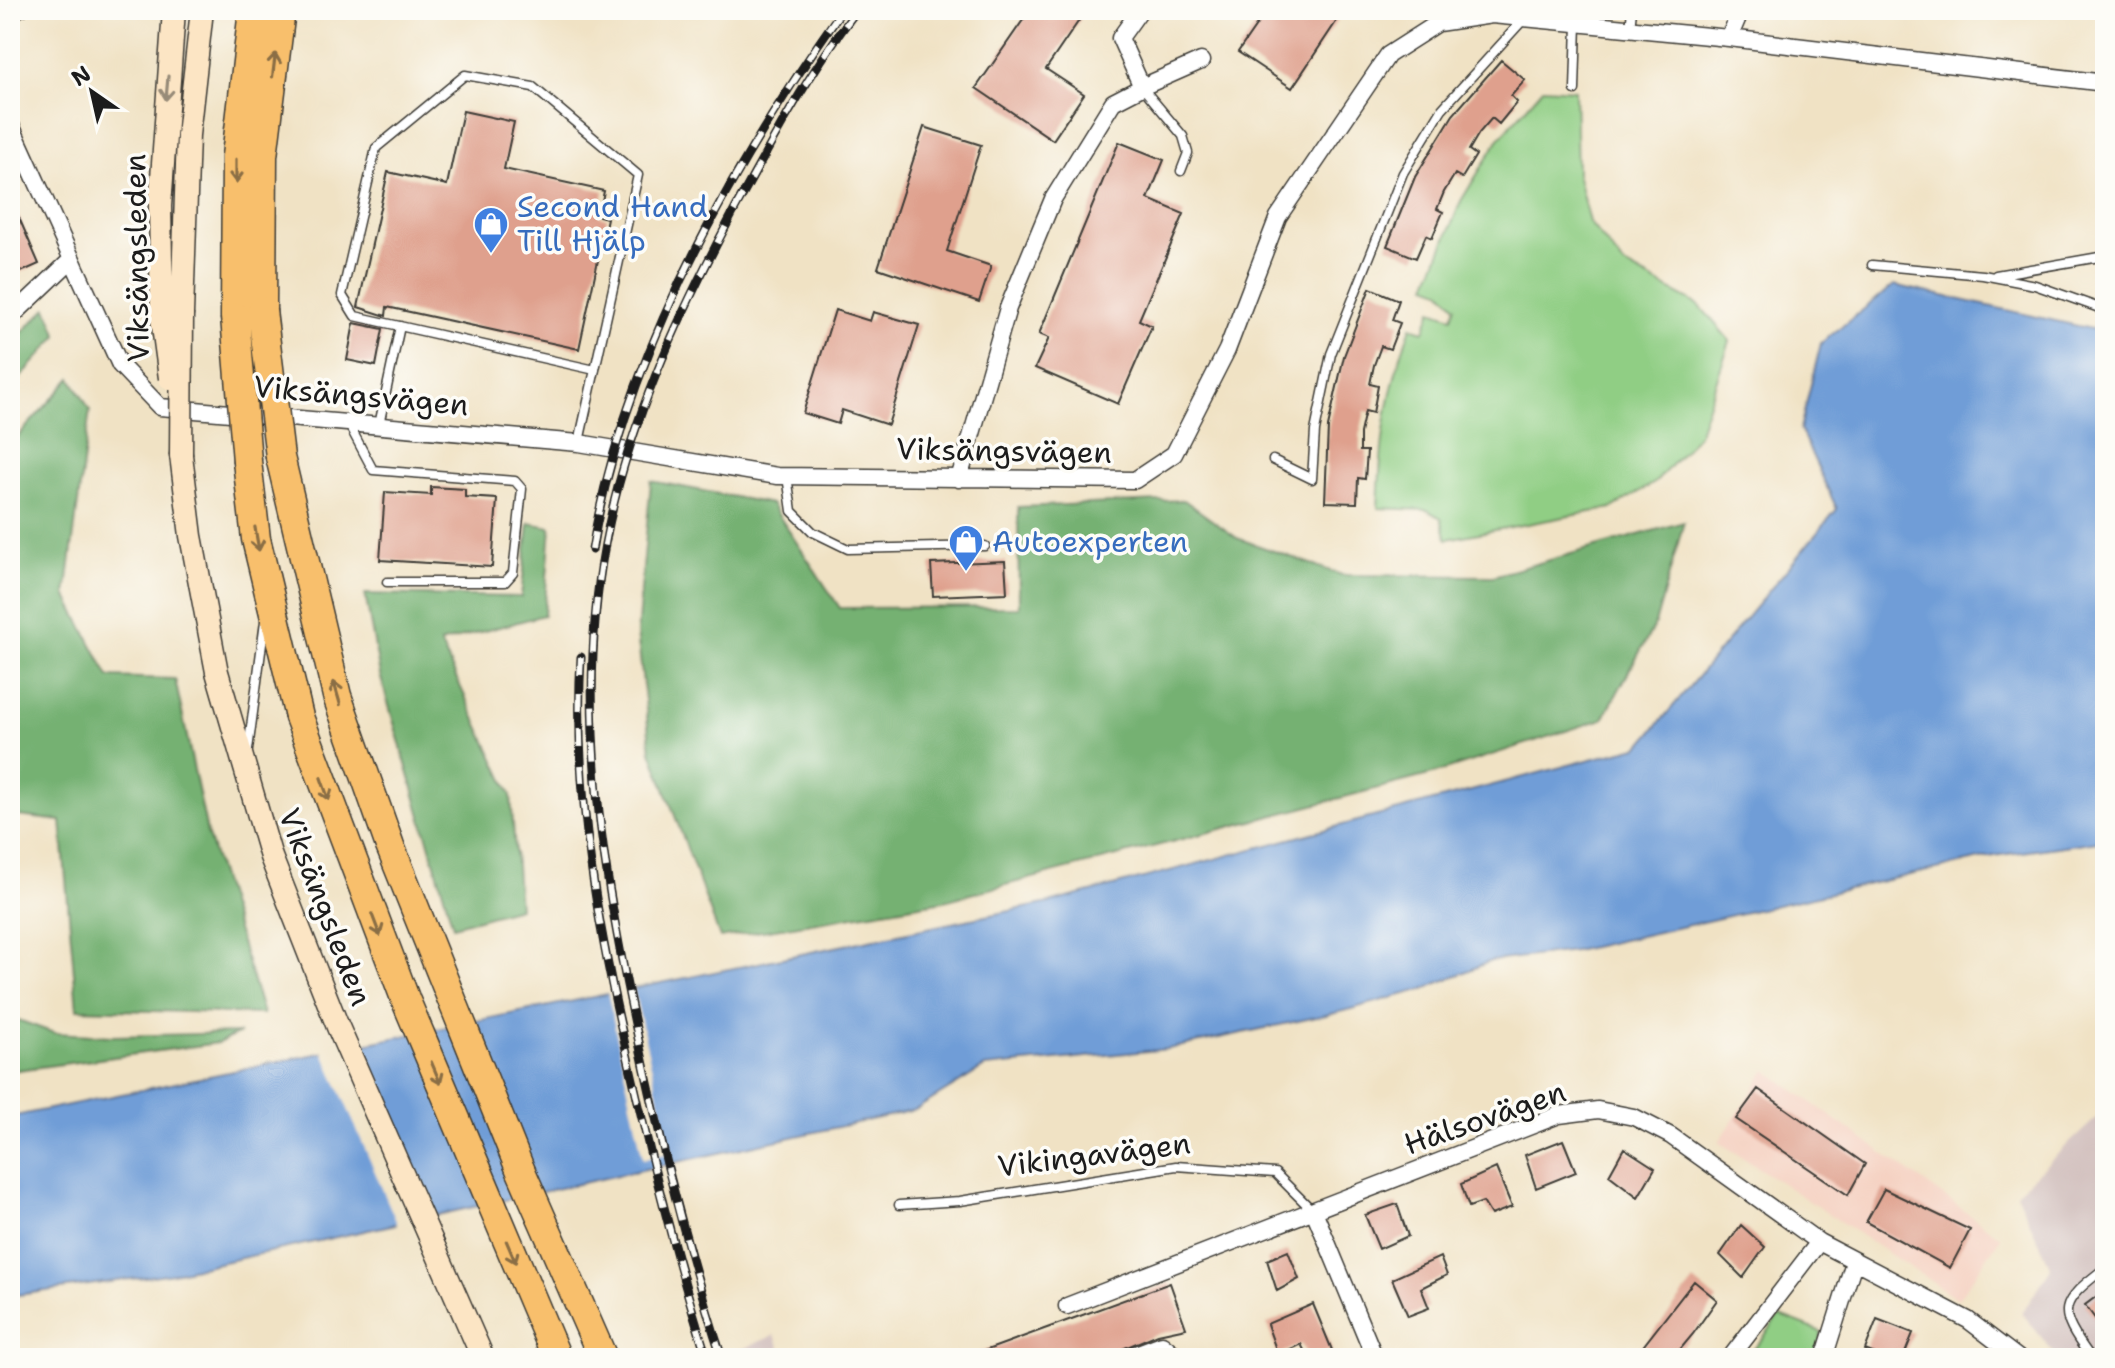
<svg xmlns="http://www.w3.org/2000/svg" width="2115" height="1368" font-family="'Shantell Sans',sans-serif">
  <rect width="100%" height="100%" fill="#fdfcf7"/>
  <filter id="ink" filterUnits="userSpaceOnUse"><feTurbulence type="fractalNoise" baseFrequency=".0125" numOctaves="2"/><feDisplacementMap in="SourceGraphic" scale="16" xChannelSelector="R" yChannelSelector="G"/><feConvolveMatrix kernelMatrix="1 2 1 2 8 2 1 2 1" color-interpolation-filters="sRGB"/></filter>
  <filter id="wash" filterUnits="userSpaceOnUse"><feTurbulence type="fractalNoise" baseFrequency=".006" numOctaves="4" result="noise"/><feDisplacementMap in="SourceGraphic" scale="32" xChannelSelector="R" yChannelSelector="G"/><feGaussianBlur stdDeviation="1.8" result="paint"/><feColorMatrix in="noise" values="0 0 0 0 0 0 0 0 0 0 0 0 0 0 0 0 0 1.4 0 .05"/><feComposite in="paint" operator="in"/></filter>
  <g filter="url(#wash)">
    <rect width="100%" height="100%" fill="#f0e2c4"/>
    <path fill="#f5d2c2" d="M1766 1070 2001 1237 1958 1299 1719 1142Z"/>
    <path fill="#d1bfbd" d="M2105 1110V1358H2058L2022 1313 2051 1268 2016 1193Z
      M775 1335 784 1358H721Z"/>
    <path fill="#90ce84" stroke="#567550" stroke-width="2" d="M1543 88 1575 90 1577 173 1589 222 1624 265 1700 306 1730 341 1698 435 1656 482 1612 508 1447 539 1441 518 1427 510 1378 508C1381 439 1386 392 1411 327L1424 331 1432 310 1452 317 1456 306 1441 290 1427 285 1461 201 1498 140Z
      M1780 1316 1822 1332 1815 1358H1747Z"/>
    <path fill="#74b172" stroke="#486647" stroke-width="2" d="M47 308 58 336 10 389V344Z
      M71 378 90 410 66 595 109 677 175 679 207 832 263 1014 77 1009 61 821 10 815V445Z
      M651 481 771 504 840 608 1019 607 1018 507 1184 500 1237 538 1342 575 1493 576 1684 522 1655 624 1603 719 1433 774 944 901 720 938 651 751 637 633Z
      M529 523 551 527 544 615 440 643 511 795 519 908 453 926 380 675 365 594 521 597Z
      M10 1017 54 1033 113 1036 240 1033 218 1043 10 1071Z"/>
    <path fill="#6f9dd7" stroke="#465c7a" stroke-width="2" d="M1894 285 2105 332V840L1994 856 1574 951 1491 961 1424 989 1340 1012 1168 1049 985 1067 915 1110 173 1273 10 1296V1117L1049 903 1640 746 1837 509 1800 429 1821 343Z"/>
    <path fill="#f0e2c4" d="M633 986 671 1153 643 1159 607 991Z
      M359 1043 437 1219 399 1228 323 1051Z"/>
    <g id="blocks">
      <path fill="#dfa08d" d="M1030 10H1073L1082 16 1046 69 1084 94 1053 140 976 88Z
        M1267 10H1344L1292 88 1238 52Z
        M1501 60 1525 80 1511 96 1517 102 1499 124 1492 118 1479 133 1469 150 1476 155 1462 178 1455 174 1444 192 1437 209 1443 212 1432 238 1426 235 1416 258 1387 246 1415 177 1453 115Z
        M463 111 514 122 504 169 604 191 599 216 607 218 579 349 387 307 386 316 358 307 388 172 447 185Z
        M924 127 981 145 947 251 991 266 979 302 878 268Z
        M1119 142 1164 160 1148 199 1184 214 1139 320 1152 326 1118 404 1035 368 1049 338 1039 334Z
        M10 197 39 264 10 277Z
        M1370 288 1399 300 1392 320 1400 323 1390 349 1381 346 1374 365 1370 384 1378 386 1373 413 1365 411 1360 433V451H1367L1365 479 1358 478 1357 503 1325 502 1328 427 1344 356Z
        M835 310 870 321 873 312 919 325 888 425 842 410 838 424 803 413Z
        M354 323 383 329 376 366 347 360Z
        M431 487 465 489V497L497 499 492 567 380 560 385 492 431 495Z
        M1005 561 1007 593 933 596 931 564Z
        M1758 1089 1865 1164 1848 1195 1736 1119Z
        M1563 1140 1576 1172 1536 1188 1525 1155Z
        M1624 1148 1655 1168 1638 1197 1609 1175Z
        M1496 1168 1512 1207 1491 1215 1483 1202 1469 1207 1461 1184Z
        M1884 1189 1970 1230 1950 1268 1866 1222Z
        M1397 1204 1408 1236 1379 1249 1365 1215Z
        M1741 1225 1765 1247 1743 1278 1720 1255Z
        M1288 1251 1299 1279 1277 1291 1267 1260Z
        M1440 1257 1447 1275 1421 1288 1429 1308 1408 1316 1392 1279Z
        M1694 1281 1717 1300 1693 1334 1673 1358H1634Z
        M1170 1283 1186 1328 1158 1334 1101 1358H965Z
        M2105 1290V1332L2085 1305Z
        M1313 1304 1332 1350 1308 1358 1301 1344 1278 1355 1267 1324Z
        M1877 1319 1913 1333 1903 1358H1885L1865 1350Z"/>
    </g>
  </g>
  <g filter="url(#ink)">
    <use href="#blocks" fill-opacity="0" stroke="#3c3a35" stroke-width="2"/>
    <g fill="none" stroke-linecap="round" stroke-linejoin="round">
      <defs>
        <path id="service" d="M10 17 25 10
          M1630 28 1632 10
          M1142 87 1183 136 1188 153 1181 171
          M1575 90 1577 23
          M1872 265 1983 275 2035 285 2105 310
          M1996 275 2105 256
          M2099 309 2105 289
          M348 423 373 470 515 481 522 489 513 573 505 582H387
          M379 425 400 326
          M579 442 638 175 533 87 465 75 376 148 342 295 355 316 595 370
          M1273 460 1312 479 1315 431 1331 354 1403 173 1442 109 1524 19
          M787 476 792 511 813 532 848 549 985 546
          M248 750 265 621
          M899 1205 960 1201 1176 1166 1275 1173 1313 1211
          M2091 1358C2056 1310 2058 1304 2105 1268"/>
        <path id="minor" d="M1729 38 1741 10
          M1142 87 1201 61
          M10 123 120 365 160 407 579 443 777 476 1135 480 1174 454 1227 350 1278 217 1388 55 1438 23 1492 15 1729 38 2105 83
          M10 318 71 260
          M959 479 1008 308 1053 199 1113 102 1142 87 1120 38 1140 10
          M1314 1211 1375 1358
          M1067 1306 1559 1115 1598 1110 1634 1117 1671 1136 1819 1242 1968 1320 2018 1358
          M1125 1358 1162 1344 1179 1358
          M1730 1358 1819 1242
          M1824 1358 1854 1262"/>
        <path id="secondary" d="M182 314 188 135 202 10
          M162 319 160 206 174 10
          M181 455 191 536 217 672 271 857 338 1027 483 1358"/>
        <path id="motorway" d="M262 311 263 156 281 10
          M235 317 236 156 253 10
          M280 457 337 696 390 846 520 1169 603 1358
          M247 461 256 539 299 717 406 1001 557 1358"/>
      </defs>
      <use href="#service" stroke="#3c3a35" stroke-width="11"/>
      <use href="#minor" stroke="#3c3a35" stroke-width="19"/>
      <use href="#secondary" stroke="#3c3a35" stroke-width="25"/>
      <use href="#motorway" stroke="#3c3a35" stroke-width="31"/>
      <use href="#service" stroke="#fff" stroke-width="8"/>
      <use href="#minor" stroke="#fff" stroke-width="16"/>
      <use href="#secondary" stroke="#fce5c4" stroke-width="22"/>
      <use href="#motorway" stroke="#f8bf6c" stroke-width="28"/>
      <defs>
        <path id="rail" d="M592 550C623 359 732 166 842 10
          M581 657C573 797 599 934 631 1071 653 1168 677 1263 707 1358
          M722 1358C688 1255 663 1153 640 1047 604 881 574 714 605 544 627 426 678 316 734 211 771 143 809 72 857 10"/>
      </defs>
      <use href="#rail" stroke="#1c1c1c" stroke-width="9"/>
      <use href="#rail" stroke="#fdfcf7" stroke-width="6" stroke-dasharray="18" stroke-linecap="butt"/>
      <defs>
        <path id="secondary-bridge" d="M162 319 170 378
          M181 455 182 314"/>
        <path id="motorway-bridge" d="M262 311 280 457
          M235 317 247 461"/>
      </defs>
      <use href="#secondary-bridge" stroke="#3c3a35" stroke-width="25" stroke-linecap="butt"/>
      <use href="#motorway-bridge" stroke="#3c3a35" stroke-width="31" stroke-linecap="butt"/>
      <use href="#secondary-bridge" stroke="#fce5c4" stroke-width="22"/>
      <use href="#motorway-bridge" stroke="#f8bf6c" stroke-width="28"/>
    </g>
    <defs><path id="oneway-shaft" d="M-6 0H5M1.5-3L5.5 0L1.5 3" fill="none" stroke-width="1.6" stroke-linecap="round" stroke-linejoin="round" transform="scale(2)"/></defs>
    <g stroke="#8a6e44">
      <use href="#oneway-shaft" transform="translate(274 65) rotate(-83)"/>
      <use href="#oneway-shaft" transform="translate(236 171) rotate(90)"/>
      <use href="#oneway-shaft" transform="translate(257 539) rotate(80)"/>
      <use href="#oneway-shaft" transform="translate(337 693) rotate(-106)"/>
      <use href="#oneway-shaft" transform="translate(325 789) rotate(70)"/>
      <use href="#oneway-shaft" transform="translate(376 925) rotate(69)"/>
      <use href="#oneway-shaft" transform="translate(436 1073) rotate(67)"/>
      <use href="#oneway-shaft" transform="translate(511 1252) rotate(67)"/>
    </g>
    <use stroke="#978b78" href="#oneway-shaft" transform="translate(167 88) rotate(95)"/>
  </g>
  <defs>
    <symbol id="shop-pin" viewBox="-11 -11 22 30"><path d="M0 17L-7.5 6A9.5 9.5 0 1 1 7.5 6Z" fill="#3f7fe0" stroke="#fdfcf7"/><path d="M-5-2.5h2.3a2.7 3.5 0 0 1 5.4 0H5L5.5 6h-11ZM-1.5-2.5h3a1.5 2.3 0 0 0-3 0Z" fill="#fff"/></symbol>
  </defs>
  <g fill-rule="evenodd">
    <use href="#shop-pin" x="471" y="204" width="40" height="54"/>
    <use href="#shop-pin" x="946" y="522" width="40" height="54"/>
  </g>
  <g text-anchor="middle" stroke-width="7" stroke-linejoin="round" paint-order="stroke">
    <g font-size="30" fill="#366cbe" stroke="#fdfcf7" text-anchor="start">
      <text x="517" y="217">Second Hand<tspan x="517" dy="34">Till Hjälp</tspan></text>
      <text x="992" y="552">Autoexperten</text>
    </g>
    <g font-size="30" fill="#1c1c1c" stroke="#fdfcf7">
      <text transform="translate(137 258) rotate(-91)" y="10">Viksängsleden</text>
      <text transform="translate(361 396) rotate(5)" y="10">Viksängsvägen</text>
      <text transform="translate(1004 451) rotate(1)" y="10">Viksängsvägen</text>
      <text transform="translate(325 907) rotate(69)" y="10">Viksängsleden</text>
      <text transform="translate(1485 1118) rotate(-19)" y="10">Hälsovägen</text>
      <text transform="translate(1094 1155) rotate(-7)" y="10">Vikingavägen</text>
    </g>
  </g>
  <rect width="2115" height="1368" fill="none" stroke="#fdfcf7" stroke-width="40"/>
  <g transform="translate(92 92) rotate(326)" stroke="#fdfcf7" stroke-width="6" paint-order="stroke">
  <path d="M0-6L14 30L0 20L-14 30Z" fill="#1c1c1c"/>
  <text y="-12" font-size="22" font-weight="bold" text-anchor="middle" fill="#1c1c1c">N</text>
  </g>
</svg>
